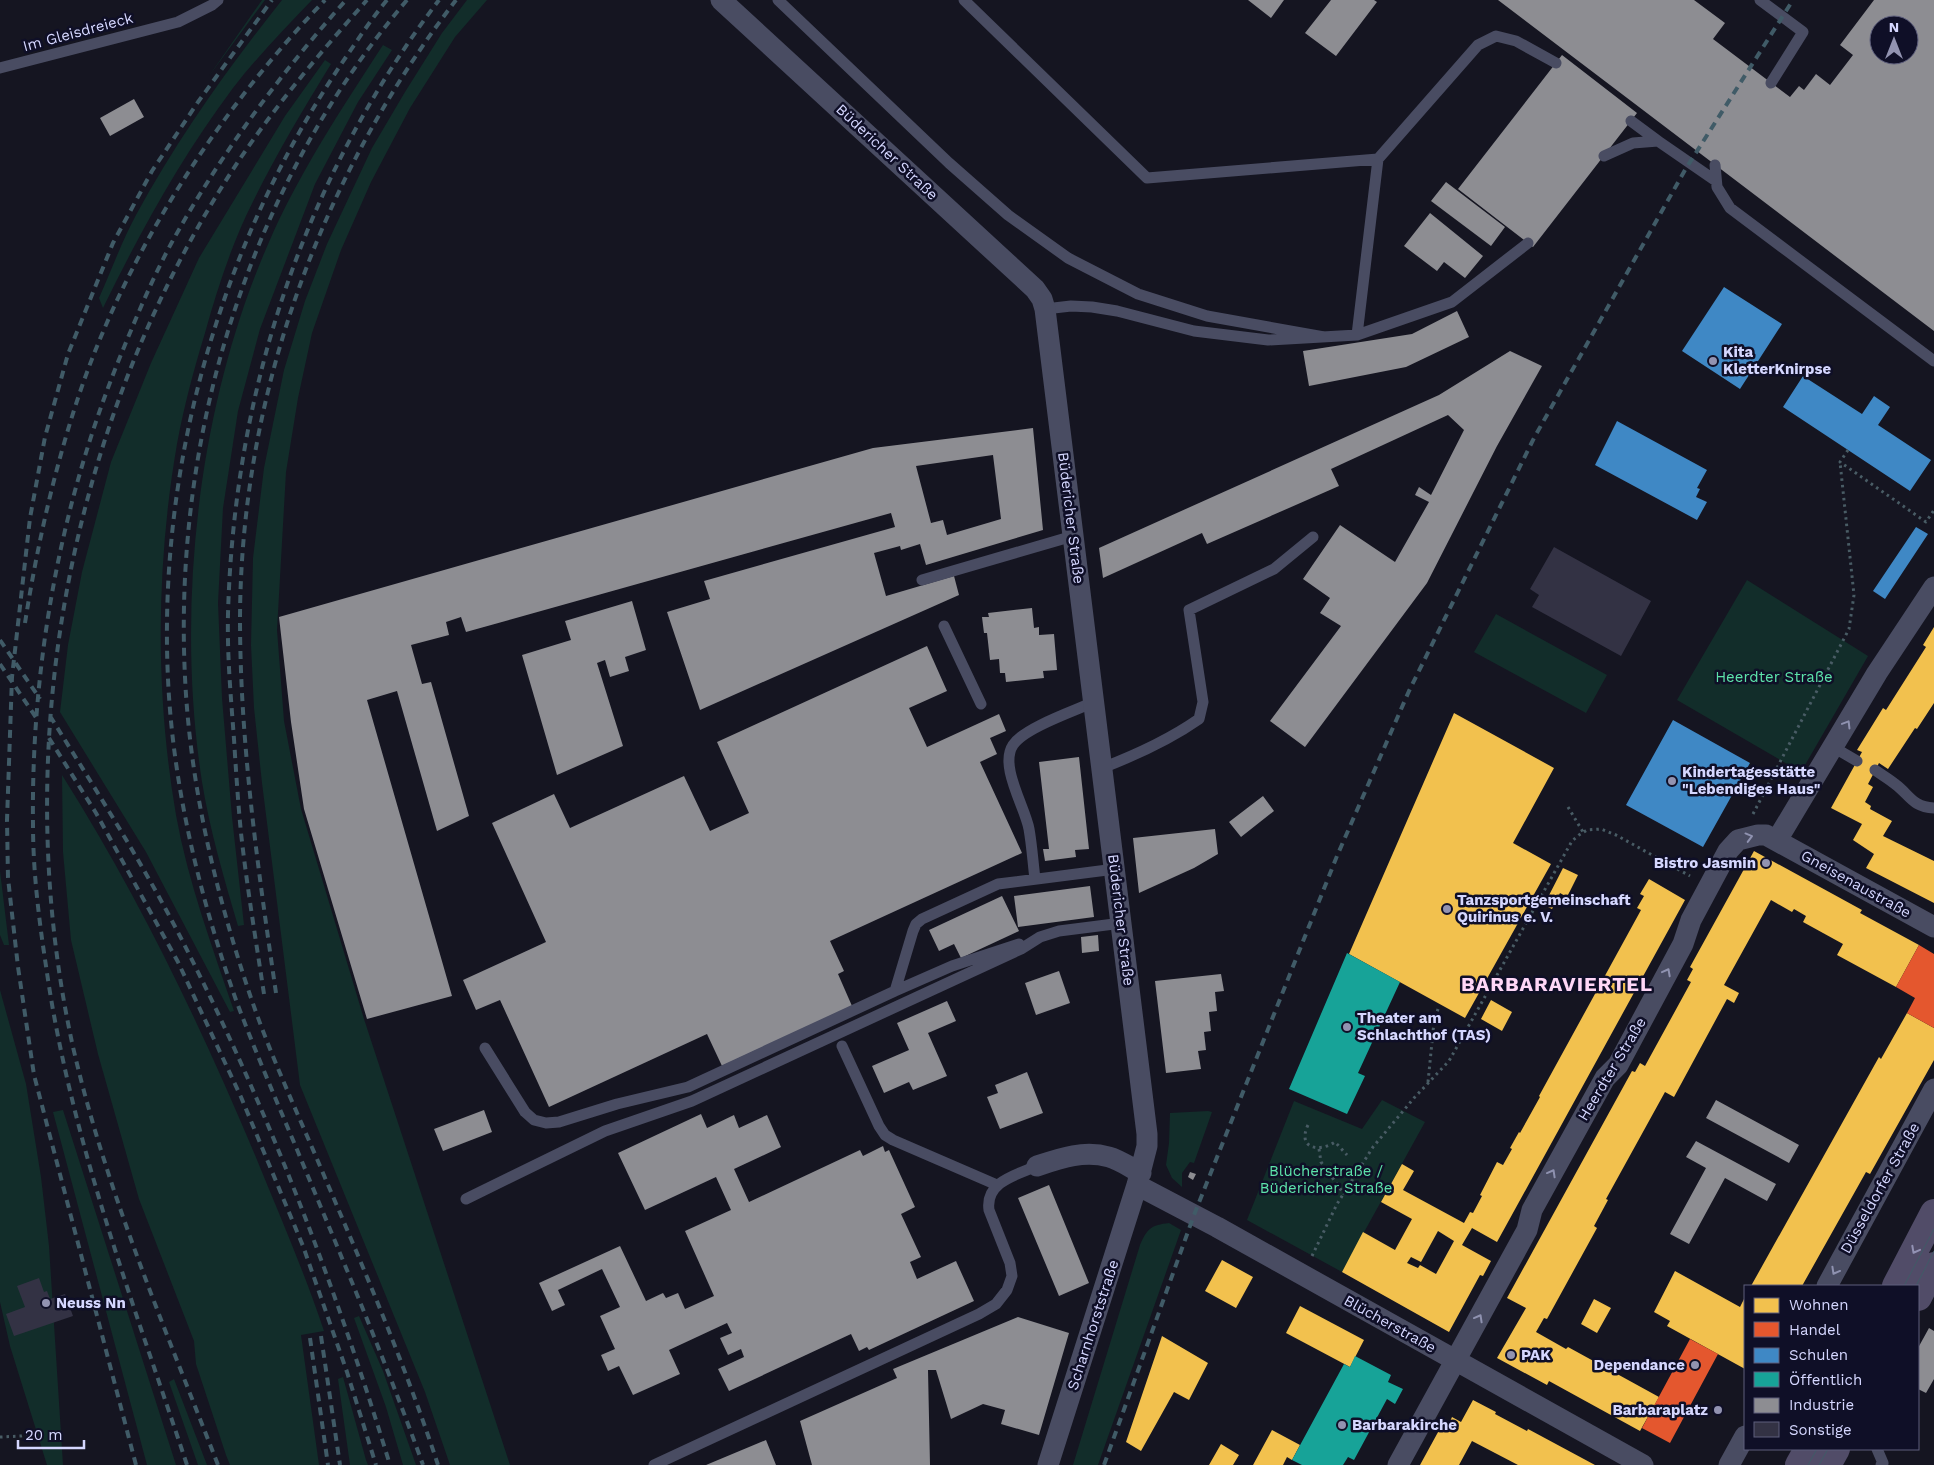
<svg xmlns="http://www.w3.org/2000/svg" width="1934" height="1465" font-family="'Work Sans',sans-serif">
  <rect width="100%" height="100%" fill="#151521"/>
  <path fill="#122d2a" d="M262 0H265L209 76Z
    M282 0H312C285 28 257 57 233 88 182 156 140 232 103 308L99 298C111 271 122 241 136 215 178 138 228 68 282 0Z
    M467 0H487L455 37 410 108 371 182 341 250 312 333 298 398 286 472 277 630 284 721 301 809 364 1019 510 1465H450L425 1392 300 1085 262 783 254 708 251 645 253 558 264 468 284 370 305 301 327 244 372 148 405 92 442 33Z
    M383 45 392 50 358 102 315 184 260 329 238 411 223 508 218 603 222 698 232 817 244 925 238 926C224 878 210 831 202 782 175 608 198 403 269 242 299 173 342 108 383 45Z
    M325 60 331 64C301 113 271 163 246 216 229 253 216 293 205 333 194 369 184 406 177 444 156 565 155 693 176 815 188 882 212 946 234 1011L230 1012 146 852 60 712 68 645 82 572 111 462 151 363 199 258 285 116Z
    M1747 580 1868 656 1801 772 1677 700Z
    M1496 614 1607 675 1586 713 1474 652Z
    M62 775C139 897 199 1022 255 1155 279 1214 304 1271 324 1331L301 1335 319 1465H230L226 1455 196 1364 194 1341 139 1199 98 1054 71 940 63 852Z
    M0 871 9 945H4L0 935Z
    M0 990 26 1084 41 1177 49 1246 63 1465H47L10 1346 0 1302Z
    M1382 1100 1425 1122 1342 1272 1247 1220 1294 1101 1362 1129Z
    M63 1110 176 1465H147L53 1112Z
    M1208 1111 1212 1112 1194 1163 1190 1162 1182 1173V1187L1172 1178 1166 1165 1169 1143 1170 1113Z
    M1169 1223 1181 1230 1098 1465H1073L1140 1245C1147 1229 1151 1225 1169 1223Z
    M359 1316 383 1371 416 1465H403L386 1407 354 1318Z
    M343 1377 366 1460 368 1465H350L338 1379Z
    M174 1379 207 1465H198L169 1382Z"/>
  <path fill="#f2c14e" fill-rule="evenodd" d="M1934 627V703L1917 729 1915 728 1888 769 1879 763 1868 784 1873 787 1865 802 1871 806 1870 809 1892 821 1883 836 1934 861V903L1866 868 1874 854 1853 840 1862 824 1831 808 1862 752 1857 750 1883 708 1886 710 1926 647 1923 645Z
    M1454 713 1554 768 1513 843 1551 864 1465 1018 1349 954Z
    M1754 851 1862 910 1860 913 1919 945 1896 987 1837 955 1843 944 1803 922 1806 916 1794 909 1792 912 1771 900 1724 985 1739 993 1734 1003 1727 999 1674 1097 1665 1092 1606 1199 1608 1200 1594 1226 1597 1228 1547 1319 1544 1318 1536 1332 1566 1349 1568 1347 1659 1397 1640 1431 1549 1381 1547 1385 1497 1358 1526 1308 1507 1298 1632 1071 1635 1072 1640 1063 1645 1066 1691 982 1687 980 1693 969 1690 967Z
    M1563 868 1578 875 1567 897 1560 893 1552 909 1544 905Z
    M1649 879 1685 900 1497 1242 1472 1228 1462 1245 1491 1261 1483 1276 1480 1275 1449 1332 1342 1272 1363 1232 1395 1250 1412 1219 1381 1202 1402 1164 1414 1171 1403 1190 1464 1223 1470 1212 1473 1213 1482 1196 1480 1195 1497 1162 1503 1165 1512 1149 1510 1148 1519 1132 1520 1133 1540 1097 1539 1096 1641 910 1637 908 1644 896 1640 894ZM1438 1231 1454 1241 1436 1274 1420 1265 1418 1268 1407 1263 1411 1257 1421 1262Z
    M1491 1000 1512 1012 1502 1031 1481 1019Z
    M1907 1013 1934 1028V1060L1870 1174 1866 1172 1802 1286H1751L1879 1057 1881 1059Z
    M1222 1260 1253 1277 1236 1308 1205 1291Z
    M1675 1271 1740 1307 1745 1297V1369L1667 1326 1670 1321 1654 1312Z
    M1594 1299 1611 1308 1597 1333 1581 1324Z
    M1300 1306 1364 1340 1350 1367 1286 1333Z
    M1162 1336 1208 1363 1189 1400 1174 1392 1141 1451 1126 1442Z
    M1473 1400 1496 1412 1495 1414 1527 1431 1528 1429 1595 1465H1518L1472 1441 1459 1465H1420L1443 1423 1448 1426 1452 1417 1461 1422Z
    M1272 1430 1300 1445 1292 1460 1287 1457 1283 1465H1253Z
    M1221 1444 1239 1455 1233 1465H1209Z"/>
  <path fill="#e4572e" d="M1919 945 1934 954V1028L1907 1013 1915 998 1896 987Z
    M1690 1339 1718 1354 1670 1443 1642 1428Z"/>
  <path fill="#3f88c5" d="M1724 287 1782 324 1740 389 1682 351Z
    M1803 376 1862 414 1874 396 1890 407 1878 425 1931 460 1910 491 1783 407Z
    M1617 421 1707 470 1697 488 1700 489 1696 497 1707 502 1697 520 1595 465Z
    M1916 527 1928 534 1885 599 1873 591Z
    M1673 720 1750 763 1703 847 1626 805Z"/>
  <path fill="#17a398" d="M1347 953 1400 982 1358 1073 1365 1076 1347 1114 1289 1089Z
    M1355 1356 1391 1375 1388 1382 1403 1389 1395 1404 1387 1399 1354 1460 1348 1457 1343 1465H1302L1292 1460 1344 1364 1350 1367Z"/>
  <path fill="#8d8d92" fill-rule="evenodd" d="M1248 0H1284L1271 18Z
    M1331 0H1374L1377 2 1336 56 1305 33Z
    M1498 0H1694L1725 23 1713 39 1790 97 1799 86 1804 90 1816 74 1830 85 1853 55 1840 45 1874 0H1934V331ZM1879 25H1909V55H1879Z
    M1562 55 1637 113 1533 247 1458 189Z
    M134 99 144 117 110 136 100 118Z
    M1446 182 1505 227 1491 246 1431 201Z
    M1430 213 1483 256 1465 278 1444 262 1437 271 1404 246Z
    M1457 311 1469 337 1406 367 1309 386 1303 351 1412 334Z
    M1510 351 1542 366 1497 446 1427 583 1305 747 1270 721 1341 626 1320 613 1330 598 1303 579 1340 525 1395 562 1429 502 1415 495 1419 487 1431 495 1464 430 1448 415 1331 469 1339 486 1207 544 1202 533 1103 578 1099 548 1439 395Z
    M1033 428 1043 530 926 565 920 544 901 550 900 546 874 553 886 596 954 576 959 595 700 710 667 612 710 599 704 581 895 527 891 513 466 632 461 617 446 622 449 635 411 645 422 684 431 682 469 816 437 831 397 691 367 700 452 996 367 1019 304 809 291 722 279 617 873 448ZM993 455 1001 519 947 535 943 520 931 523 916 466Z
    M632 601 646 650 625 657 629 671 610 677 605 660 597 663 623 746 557 775 522 655 571 640 565 621Z
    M1032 608 1034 628 1039 627V635L1054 634 1057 670 1043 671 1044 678 1006 682 1005 673H1000L999 659 990 660 987 633H984L982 617H989L988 613Z
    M927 646 947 691 909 708 927 747 999 714 1006 731 990 738 997 754 980 762 1022 853 830 941 844 971 838 974 852 1006 722 1066 707 1034 549 1107 500 1000 476 1010 463 980 546 942 492 823 554 794 570 828 684 776 710 831 749 813 717 742Z
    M1079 757 1089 849 1075 850 1076 857 1045 861 1043 849H1049L1039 762Z
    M1263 796 1274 811 1241 837 1229 822Z
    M1215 829 1218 854 1194 868 1139 893 1133 838Z
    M1090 886 1094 917 1018 927 1014 896Z
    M1002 896 1019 931 961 958 954 944 939 951 929 930Z
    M1098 935 1099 951 1082 953 1081 937Z
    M1059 971 1070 1003 1036 1015 1025 983Z
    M1221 974 1224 991 1215 992 1217 1011 1209 1012 1211 1031 1204 1032 1206 1050 1198 1051 1201 1069 1166 1073 1155 981Z
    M947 1001 956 1021 928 1033 947 1076 913 1090 909 1082 884 1093 872 1066 909 1050 897 1023Z
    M1027 1072 1043 1113 1000 1129 987 1097 998 1093 995 1085Z
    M1716 1100 1799 1145 1789 1163 1706 1118Z
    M484 1110 492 1132 443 1151 434 1129Z
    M701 1114 707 1128 734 1115 739 1128 767 1115 781 1147 734 1169 749 1202 860 1150 863 1156 883 1146 885 1152 889 1150 915 1207 901 1214 921 1257 910 1262 917 1279 956 1261 974 1301 869 1350 867 1347 859 1351 851 1334 729 1391 718 1369 744 1357 741 1349 728 1355 720 1338 732 1333 727 1323 669 1350 680 1374 633 1395 619 1366 608 1371 601 1355 615 1349 600 1316 620 1307 602 1269 558 1290 565 1305 552 1311 539 1283 620 1246 646 1301 663 1293 666 1298 678 1293 685 1309 714 1296 685 1231 731 1210 716 1177 645 1210 618 1153Z
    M1696 1141 1776 1184 1767 1201 1725 1178 1689 1244 1670 1234 1706 1168 1686 1157Z
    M1190 1172 1196 1174 1193 1180 1188 1177Z
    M1049 1185 1089 1283 1059 1296 1018 1198Z
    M1018 1317 1069 1333 1039 1435 1001 1424 1005 1410 983 1404 951 1419 936 1370H928L930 1465H812L800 1421 897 1378 893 1369Z
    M1929 1328 1934 1331V1379L1926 1393 1918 1389V1348Z
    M766 1440 776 1465H706Z"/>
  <path fill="#333244" d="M1554 547 1651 601 1621 656 1532 607 1539 595 1530 589Z
    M39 1278 44 1292 47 1291 50 1299 65 1294 73 1316 14 1336 6 1314 25 1307 17 1286Z"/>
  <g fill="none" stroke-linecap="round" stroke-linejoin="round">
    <path stroke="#495c65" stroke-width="3" stroke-dasharray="2.5 4" stroke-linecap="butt" d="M1848 450 1840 462 1926 522 1934 510
      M1568 807 1583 832
      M1753 814 1849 629 1854 595 1840 462
      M1428 1082 1434 1022 1438 1009
      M1308 1125C1297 1148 1318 1153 1335 1142L1347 1155
      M1319 1149 1321 1162 1344 1194
      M1312 1256 1337 1204 1373 1147 1414 1098 1449 1061 1572 841 1579 835 1587 830 1601 829 1616 835 1690 876
      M0 1437 21 1436 34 1432"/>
    <path stroke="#494c62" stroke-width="11" d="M778 0 949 163 1008 215 1068 258 1138 294 1207 316 1324 337
      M964 0 1147 178 1378 159 1478 45 1496 36 1516 41 1556 63
      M1760 0 1803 32 1771 83
      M0 68 178 22 212 5 218 0
      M1631 121 1658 141
      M1604 156 1633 143 1658 141 1716 181
      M1715 165 1717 187 1730 208 1934 361
      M1045 309 1071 306 1092 307 1117 311 1194 331 1268 340 1357 335 1452 302 1528 243
      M1357 335 1378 159
      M922 580 1073 536
      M944 626 981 704
      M1833 747 1857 761
      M1102 768C1136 755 1169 740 1199 719L1203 702 1189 610 1274 569 1313 537
      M1875 770C1882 775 1889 779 1895 784 1910 795 1912 807 1934 808
      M1035 879C1033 863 1032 846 1029 829 1025 807 999 766 1013 745 1024 728 1074 711 1094 702
      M895 991 952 966 1019 944
      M842 1046 879 1126 885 1135 893 1140 997 1185
      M485 1048 525 1112 534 1120 546 1123 559 1122 617 1104 688 1087 895 991 913 931 916 924 922 919 998 884 1115 869
      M466 1199 605 1131 692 1101 1021 949 1040 937 1059 931 1122 923
      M1877 1449 1883 1463 1881 1465
      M654 1465 979 1314 996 1304 1007 1290 1012 1276 1010 1263 989 1210C985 1182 1016 1175 1037 1166"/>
    <path stroke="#494c62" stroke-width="21" d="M721 0 1035 289 1042 299 1045 309 1147 1134V1146L1137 1185 1048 1465
      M1777 840 1877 673 1934 587
      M1037 1166C1061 1158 1084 1150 1109 1157 1120 1160 1131 1168 1141 1173
      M1137 1185 1217 1227 1643 1465
      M1827 1286 1934 1089
      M1398 1465 1527 1230 1532 1210 1605 1078 1618 1065 1683 944 1691 920 1728 851 1738 840 1758 835H1766L1934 927
      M1729 1465 1745 1436"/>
    <path stroke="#514c68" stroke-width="28" d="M1896 1286 1934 1213
      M1918 1297 1934 1266
      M1799 1465 1808 1449
      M1827 1465 1836 1449"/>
    <path stroke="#405b67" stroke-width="1" d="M1904 1286 1934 1229
      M1916 1286 1934 1251
      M1808 1465 1817 1449
      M1819 1465 1828 1449"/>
    <path stroke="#405b67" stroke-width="4" stroke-dasharray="8 6" stroke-linecap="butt" d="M387 0C372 18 359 38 346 57 293 135 251 219 221 309 181 427 162 554 168 679 173 788 200 897 236 1000 255 1051 277 1102 298 1152 341 1256 385 1359 423 1465
      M407 0C249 186 173 435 185 677 190 785 215 890 249 992 268 1049 293 1103 317 1159 360 1260 404 1361 438 1465
      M25 623C37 546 55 466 80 392 129 248 220 109 325 0
      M0 640 40 699
      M0 664 37 719
      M50 716C99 795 149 873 190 956 272 1119 337 1291 390 1465
      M49 738 96 813 178 962 241 1097 303 1246 347 1372 376 1465
      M276 993C258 869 240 744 240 618 241 395 321 176 456 0
      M264 994C256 941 247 887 241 833 238 802 236 771 234 739 231 698 227 656 228 614 234 391 304 178 439 0
      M321 1336 340 1465
      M310 1338 328 1465
      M136 1465 34 1075 18 967 8 878 7 820 12 677 30 518 45 437 68 354 113 243 152 171 198 102 272 0
      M187 1465C133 1302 70 1137 46 966 39 920 33 872 33 825 31 665 60 505 120 357 136 318 152 279 172 242 220 155 280 74 346 0
      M218 1465C165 1328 106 1191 73 1047 8 752 67 428 230 174 270 112 318 55 367 0
      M1104 1465 1194 1215 1337 856 1409 691 1534 438 1685 170 1793 0"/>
  </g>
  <defs><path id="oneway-chevron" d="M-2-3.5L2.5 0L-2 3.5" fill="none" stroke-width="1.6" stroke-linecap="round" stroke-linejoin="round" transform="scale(1.25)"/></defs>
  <g stroke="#8f92b0">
    <use href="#oneway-chevron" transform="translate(1847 724) rotate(-59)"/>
    <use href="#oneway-chevron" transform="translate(1749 837) rotate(-15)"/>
    <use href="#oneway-chevron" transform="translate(1667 972) rotate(-62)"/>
    <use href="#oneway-chevron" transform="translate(1552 1173) rotate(-61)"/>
    <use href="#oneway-chevron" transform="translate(1835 1271) rotate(119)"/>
    <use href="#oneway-chevron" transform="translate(1479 1318) rotate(-61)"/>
  </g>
  <use stroke="#9392b4" href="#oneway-chevron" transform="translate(1915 1250) rotate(118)"/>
  <g fill="#9293b1" stroke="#0f0f27" stroke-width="2">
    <circle cx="1713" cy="361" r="5"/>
    <circle cx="1672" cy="781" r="5"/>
    <circle cx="1766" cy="863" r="5"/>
    <circle cx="1447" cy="909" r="5"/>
    <circle cx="1347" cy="1027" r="5"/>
    <circle cx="46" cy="1303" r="5"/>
    <circle cx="1511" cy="1355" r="5"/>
    <circle cx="1695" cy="1365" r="5"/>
    <circle cx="1718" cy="1410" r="5"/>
    <circle cx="1342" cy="1425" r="5"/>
  </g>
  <g text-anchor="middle" stroke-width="5" stroke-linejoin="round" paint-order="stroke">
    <g font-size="15" fill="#d5d7ff" stroke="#0f0f27">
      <text transform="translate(78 32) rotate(-15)" y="5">Im Gleisdreieck</text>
      <text transform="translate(887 152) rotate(43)" y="5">Büdericher Straße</text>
      <text transform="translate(1071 518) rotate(83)" y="5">Büdericher Straße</text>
      <text transform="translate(1856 884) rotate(29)" y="5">Gneisenaustraße</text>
      <text transform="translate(1121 920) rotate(83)" y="5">Büdericher Straße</text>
      <text transform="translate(1612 1069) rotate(-59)" y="5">Heerdter Straße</text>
      <text transform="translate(1880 1188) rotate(-61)" y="5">Düsseldorfer Straße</text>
      <text transform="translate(1390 1324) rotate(29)" y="5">Blücherstraße</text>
      <text transform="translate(1093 1325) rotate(-72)" y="5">Scharnhorststraße</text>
    </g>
    <g font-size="15" font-weight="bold" fill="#d5d7ff" stroke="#0f0f27" text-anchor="start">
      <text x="1723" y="357">Kita<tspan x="1723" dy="17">KletterKnirpse</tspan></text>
      <text x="1682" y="777">Kindertagesstätte<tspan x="1682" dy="17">"Lebendiges Haus"</tspan></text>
      <text x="1756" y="868" text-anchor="end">Bistro Jasmin</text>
      <text x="1457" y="905">Tanzsportgemeinschaft<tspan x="1457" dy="17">Quirinus e. V.</tspan></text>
      <text x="1357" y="1023">Theater am<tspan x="1357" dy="17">Schlachthof (TAS)</tspan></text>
      <text x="56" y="1308">Neuss Nn</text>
      <text x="1521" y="1360">PAK</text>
      <text x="1685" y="1370" text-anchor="end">Dependance</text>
      <text x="1708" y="1415" text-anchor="end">Barbaraplatz</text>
      <text x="1352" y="1430">Barbarakirche</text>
    </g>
    <g font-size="15" fill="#5de3aa" stroke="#0f0f27">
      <text x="1774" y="682">Heerdter Straße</text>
      <text x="1326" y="1176">Blücherstraße /<tspan x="1326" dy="17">Büdericher Straße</tspan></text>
    </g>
    <g font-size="20" font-weight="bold" letter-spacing="1" fill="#ffd7f7" stroke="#0f0f27">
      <text x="1557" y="991">BARBARAVIERTEL</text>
    </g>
  </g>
  <rect x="1744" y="1285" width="175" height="165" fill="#0f0f27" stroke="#5e5f7d"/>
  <rect x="1754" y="1298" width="25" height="15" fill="#f2c14e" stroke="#5e5f7d"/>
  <text x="1789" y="1310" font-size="15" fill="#d5d7ff">Wohnen</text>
  <rect x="1754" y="1322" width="25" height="15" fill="#e4572e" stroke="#5e5f7d"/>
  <text x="1789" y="1335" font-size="15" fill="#d5d7ff">Handel</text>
  <rect x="1754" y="1348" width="25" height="15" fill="#3f88c5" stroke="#5e5f7d"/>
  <text x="1789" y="1360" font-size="15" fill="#d5d7ff">Schulen</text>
  <rect x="1754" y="1372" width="25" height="15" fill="#17a398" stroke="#5e5f7d"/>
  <text x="1789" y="1385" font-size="15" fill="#d5d7ff">Öffentlich</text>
  <rect x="1754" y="1398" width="25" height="15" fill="#8d8d92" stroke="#5e5f7d"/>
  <text x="1789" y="1410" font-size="15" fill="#d5d7ff">Industrie</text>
  <rect x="1754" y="1422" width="25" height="15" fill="#333244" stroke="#5e5f7d"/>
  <text x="1789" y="1435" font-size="15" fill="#d5d7ff">Sonstige</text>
  <g transform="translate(1894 40)"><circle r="24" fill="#0f0f27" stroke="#5e5f7d"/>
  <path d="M0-4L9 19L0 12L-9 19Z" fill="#9293b1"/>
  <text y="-8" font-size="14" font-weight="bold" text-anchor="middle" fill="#d5d7ff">N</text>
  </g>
  <path d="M18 1440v8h66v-8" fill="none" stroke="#d5d7ff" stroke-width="2.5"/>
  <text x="25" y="1440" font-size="15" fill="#d5d7ff" stroke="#0f0f27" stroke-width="4" paint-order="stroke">20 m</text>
</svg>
